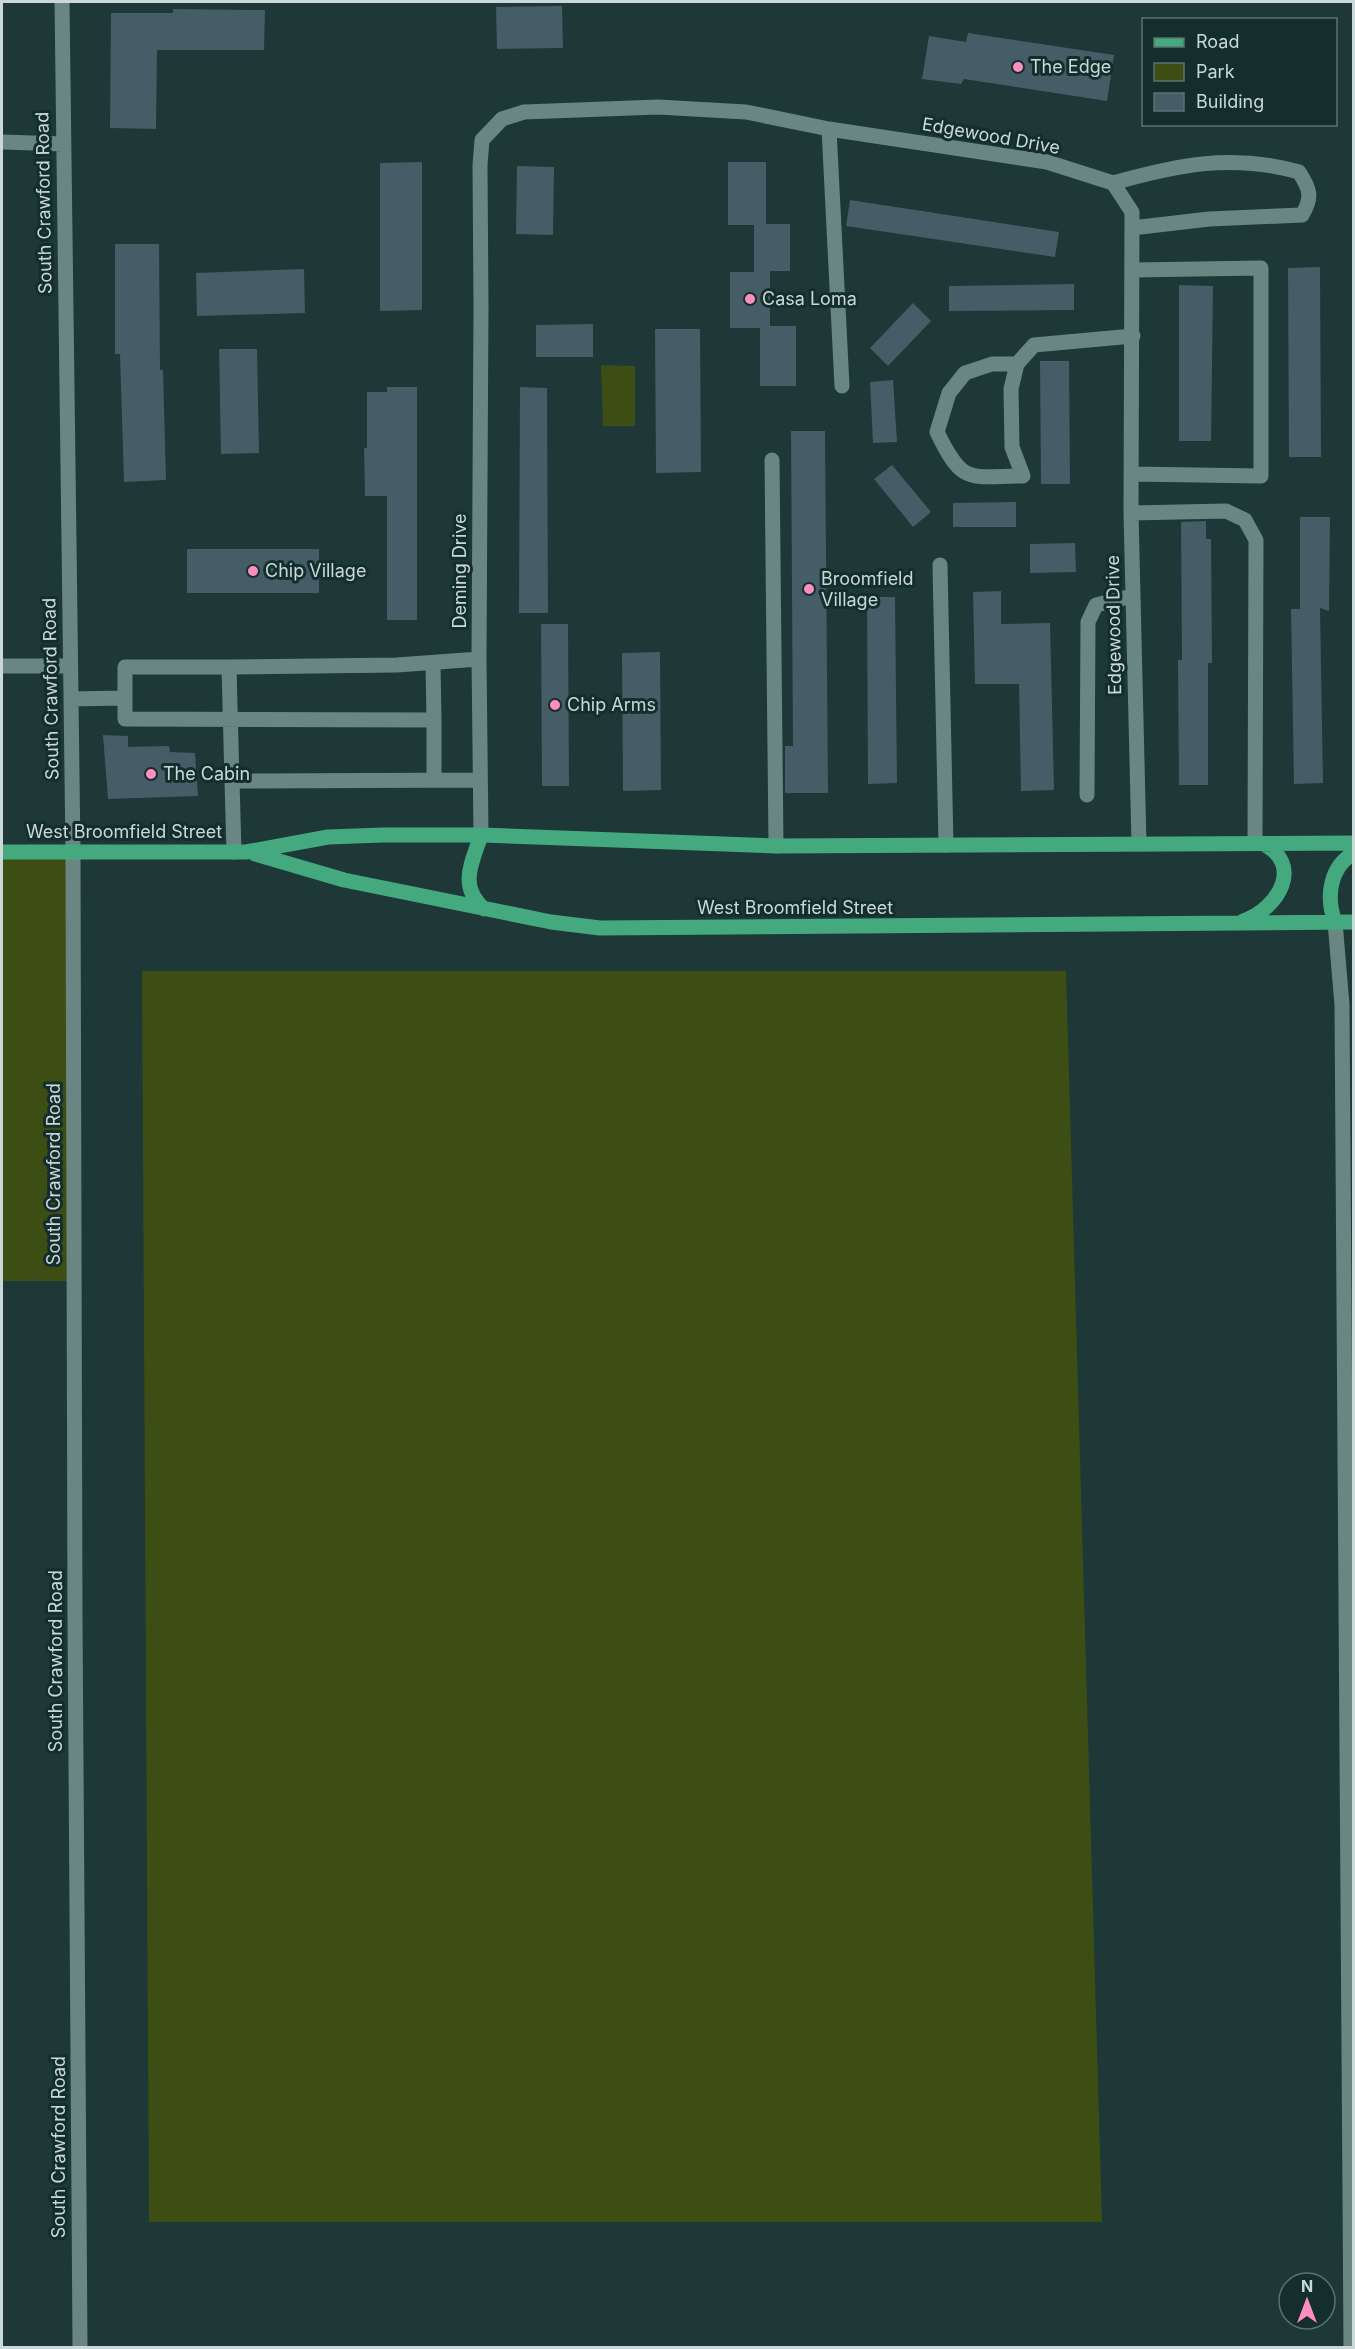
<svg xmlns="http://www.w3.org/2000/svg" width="1355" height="2349" font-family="Inter,sans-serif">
  <rect width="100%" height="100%" fill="#1d3836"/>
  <path fill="#3d4e15" d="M601 365 635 366V426H603Z
    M2 858H75L74 1281H2Z
    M142 971H1066L1102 2222H149Z"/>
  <path fill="#455d67" d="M562 6 563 48 497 49 496 7Z
    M173 9 265 10 264 50H157L156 129 110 128 111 13H173Z
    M968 33 1114 55 1107 101 964 79 961 84 922 79 929 36 966 42Z
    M422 162V310L380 311V163Z
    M728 162H766V224H790V271H770V326H796V386H760V328H730V272H754V225H728Z
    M517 166 554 167 553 235 516 234Z
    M850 200 1059 232 1055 257 846 226Z
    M115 244H159L160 370H163L166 480 124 482 120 354H115Z
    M1320 267 1321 457H1289L1288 268Z
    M304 269 305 313 197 316 196 273Z
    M1074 284V310L949 311V286Z
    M1179 285 1213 286 1211 441H1179Z
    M913 303 931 321 888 366 870 348Z
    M593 324V357H536V325Z
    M655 329H700L701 472 656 473Z
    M219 349H257L259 453 221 454Z
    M1040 361H1069L1070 484H1041Z
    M893 380 897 442 873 443 870 382Z
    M387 387H417V620H387V496H365L364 448H367V392H387Z
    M520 387 547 388 548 613H519Z
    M791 431H825L828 793H785V746H793Z
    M892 465 931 512 913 527 874 479Z
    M1016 502V527H953V503Z
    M1300 517H1330L1329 611 1320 608 1323 783 1294 784 1291 609H1300Z
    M1206 521V539H1211L1212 663H1208V785H1179L1178 660H1182L1181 522Z
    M1075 543 1076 572 1030 573V544Z
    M187 549H319V593H187Z
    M1001 591V624L1050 623 1054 790 1021 791 1019 684H975L973 592Z
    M867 597H895L897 783 868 784Z
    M541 624H568L569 786H542Z
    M660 652 661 790 623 791 622 653Z
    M103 735 128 736V747L169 746 170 752 195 753 198 796 108 799Z"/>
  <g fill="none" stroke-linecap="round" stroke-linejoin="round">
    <path stroke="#698683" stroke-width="15" d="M62 2 73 852 75 1617 80 2348
      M829 129 842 386
      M2 142 63 144
      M1113 183C1177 165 1232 153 1299 172 1310 189 1313 197 1302 215L1209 219 1132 228
      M992 364H1017L1011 389 1012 447 1023 476C969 476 963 486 937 432L949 393 965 373Z
      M1017 364 1034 345 1133 336
      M772 460 776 846
      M1132 474 1261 476V268L1133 270
      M1131 513 1226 511 1245 520 1256 540 1255 843
      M940 565 946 845
      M2 666H70
      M229 667H125V719L434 720 433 664
      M71 699 124 698
      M434 780V720
      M232 781 229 667 397 665 479 659
      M1087 795 1088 622 1096 605 1132 596
      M481 835 479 659 481 307 480 165 482 140 502 119 524 112 658 107 746 112 829 129 1047 162 1113 183 1132 212 1131 513 1139 844
      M234 852 232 781 480 780
      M1335 922 1342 1005 1351 2348"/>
    <path stroke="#45a97f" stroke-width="15" d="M481 835C472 864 458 885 484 909
      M2 852H246L328 837 383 835H481L776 846 1354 843
      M255 854 344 880 551 922 600 928 1354 922
      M1243 921C1279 909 1305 863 1261 843
      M1335 922C1326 898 1329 867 1354 853"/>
  </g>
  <g fill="#fe8ebd" stroke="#132e2c" stroke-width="2">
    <circle cx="1018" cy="67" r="6"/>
    <circle cx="750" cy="299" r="6"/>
    <circle cx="253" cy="571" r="6"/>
    <circle cx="809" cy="589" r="6"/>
    <circle cx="555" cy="705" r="6"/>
    <circle cx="151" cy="774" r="6"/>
  </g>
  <g text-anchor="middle" stroke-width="6" stroke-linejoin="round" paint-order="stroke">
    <g font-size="18" fill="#cad9d8" stroke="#132e2c" text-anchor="start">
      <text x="1030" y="73">The Edge</text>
      <text x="762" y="305">Casa Loma</text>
      <text x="265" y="577">Chip Village</text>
      <text x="821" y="585">Broomfield<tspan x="821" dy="21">Village</tspan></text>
      <text x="567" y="711">Chip Arms</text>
      <text x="163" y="780">The Cabin</text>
    </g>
    <g font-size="18" fill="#cad9d8" stroke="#132e2c">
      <text transform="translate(991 136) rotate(10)" y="6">Edgewood Drive</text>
      <text transform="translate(44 203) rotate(-91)" y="6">South Crawford Road</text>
      <text transform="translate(460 571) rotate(-90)" y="6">Deming Drive</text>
      <text transform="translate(1114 625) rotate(-91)" y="6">Edgewood Drive</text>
      <text transform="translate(51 689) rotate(-91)" y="6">South Crawford Road</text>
      <text x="124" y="838">West Broomfield Street</text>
      <text x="795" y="914">West Broomfield Street</text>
      <text transform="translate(54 1174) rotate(-90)" y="6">South Crawford Road</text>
      <text transform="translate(56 1661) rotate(-90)" y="6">South Crawford Road</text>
      <text transform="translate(59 2147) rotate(-90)" y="6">South Crawford Road</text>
    </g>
  </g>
  <rect width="1355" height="2349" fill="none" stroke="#cad9d8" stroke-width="6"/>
  <rect x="1142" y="18" width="195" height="108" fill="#132e2c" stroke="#5c7271" stroke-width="1.5"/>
  <rect x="1154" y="38" width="30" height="9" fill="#45a97f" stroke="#5c7271" stroke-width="1.5"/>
  <text x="1196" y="48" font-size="18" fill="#cad9d8">Road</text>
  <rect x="1154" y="63" width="30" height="18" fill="#3d4e15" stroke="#5c7271" stroke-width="1.5"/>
  <text x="1196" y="78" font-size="18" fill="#cad9d8">Park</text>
  <rect x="1154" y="93" width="30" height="18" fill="#455d67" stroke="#5c7271" stroke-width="1.5"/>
  <text x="1196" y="108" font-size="18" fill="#cad9d8">Building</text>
  <g transform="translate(1307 2301)"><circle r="28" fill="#132e2c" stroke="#5c7271" stroke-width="1.5"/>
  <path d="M0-4.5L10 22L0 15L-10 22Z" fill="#fe8ebd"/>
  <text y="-9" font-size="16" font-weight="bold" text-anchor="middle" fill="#cad9d8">N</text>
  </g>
</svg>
